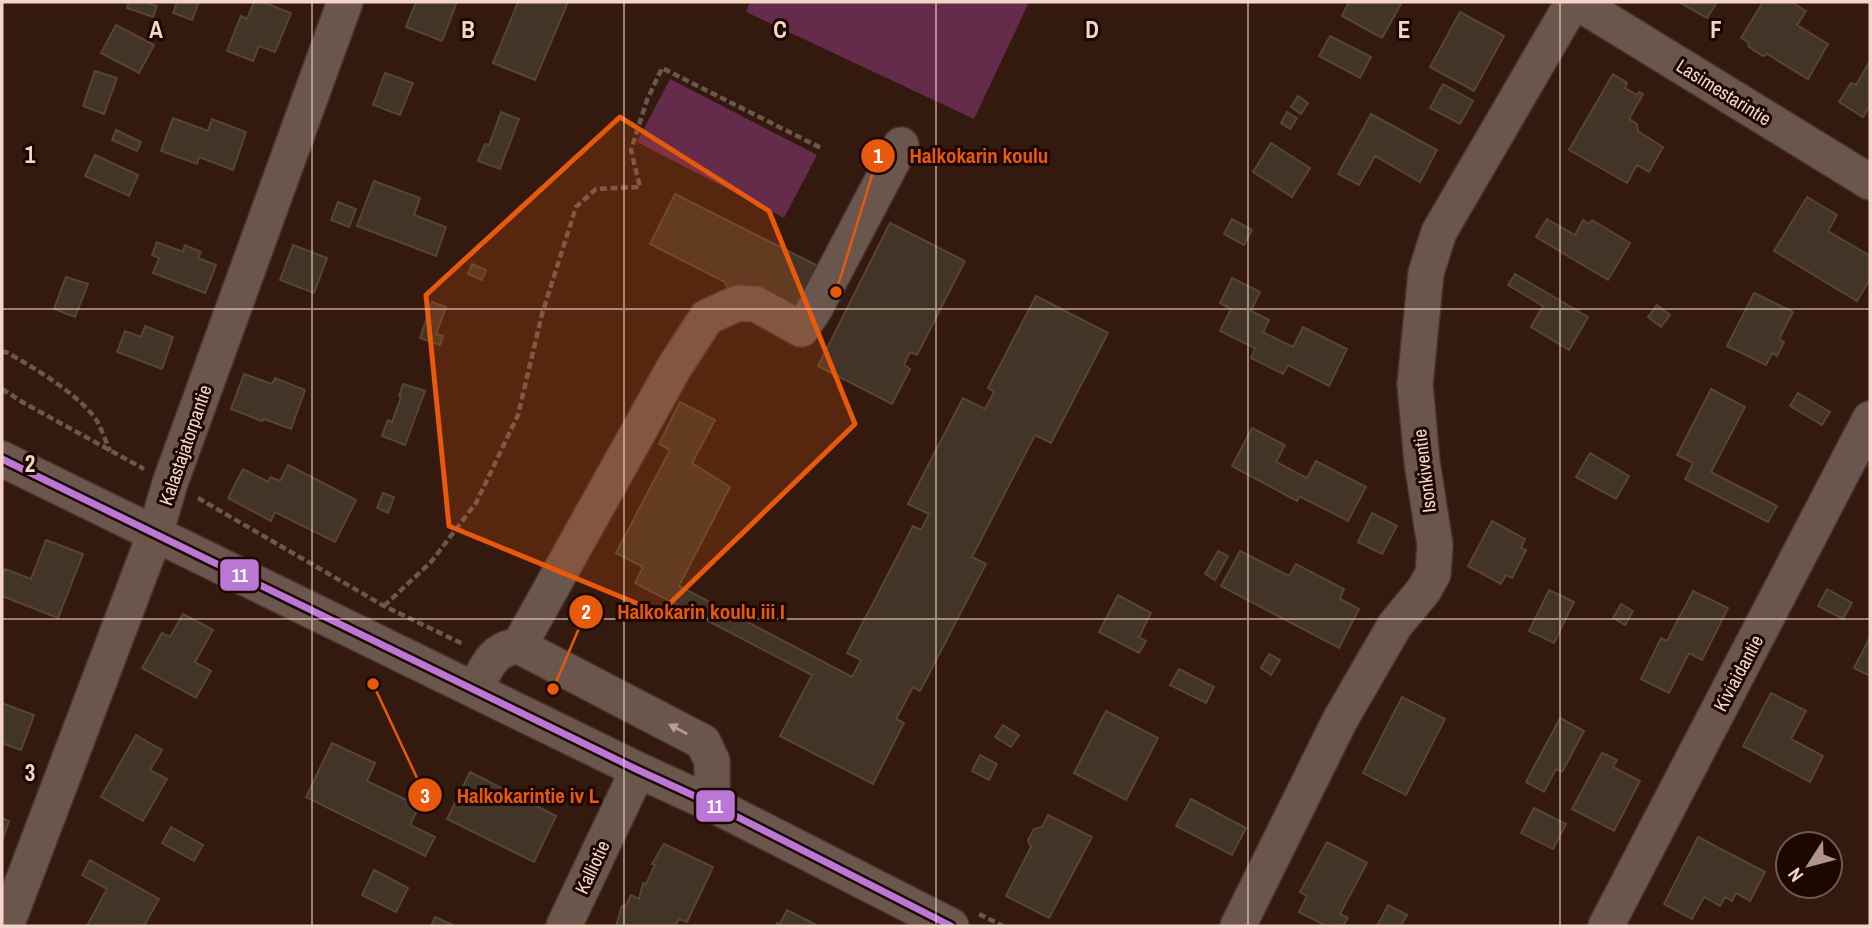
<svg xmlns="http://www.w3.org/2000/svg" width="1872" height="928" font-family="'Archivo Narrow',sans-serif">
  <rect width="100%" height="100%" fill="#34190f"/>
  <path fill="#642b4b" d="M750 2H1029L974 119 746 12Z
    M670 79 817 155 784 218 637 142Z"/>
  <path fill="#423426" stroke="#554535" stroke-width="2" d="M129 2H146L157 6 153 17 127 8Z
    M177 2H199L192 20 173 13Z
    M254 2H263L291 13 275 52 259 46 253 61 227 51 241 16 247 19Z
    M416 2H457L442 41 406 27Z
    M518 2H568L535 80 493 63Z
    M1349 2H1402L1382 38 1342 16Z
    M1679 2H1717L1707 18Z
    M1763 2H1791L1806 11 1797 25 1828 44 1808 79 1767 54 1763 56 1749 47 1748 42 1741 38Z
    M1460 12 1504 36 1474 91 1430 67Z
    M116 25 154 45 139 73 101 53Z
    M1330 36 1371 57 1360 78 1319 56Z
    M1870 61V105L1863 117 1839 102 1851 83 1856 85Z
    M95 71 117 78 104 114 83 106Z
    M385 73 413 83 400 115 373 105Z
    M1613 74 1627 83 1625 88 1637 95 1639 92 1643 94 1629 119 1637 124 1638 131 1663 147 1649 172 1637 165 1627 183 1569 150Z
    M1443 84 1473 101 1460 124 1430 108Z
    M1298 96 1308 103 1301 114 1291 107Z
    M501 112 519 119 500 169 478 161 485 144 489 145Z
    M1287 112 1297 118 1290 129 1281 123Z
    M1371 114 1437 150 1420 182 1375 156 1359 185 1338 174Z
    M173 118 208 131 212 119 246 132 233 170 199 157 197 164 161 151Z
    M116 130 141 142 137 151 112 140Z
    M1271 143 1310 168 1292 197 1253 172Z
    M95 155 138 175 129 196 85 176Z
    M374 181 420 198 414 215 446 227 436 256 357 226Z
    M675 194 826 270 801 320 732 300 725 282 650 244Z
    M1807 197 1837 215 1828 231 1870 256V279L1857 301 1774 251Z
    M338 202 356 209 349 227 331 220Z
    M1232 219 1252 230 1244 245 1224 234Z
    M1547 219 1575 235 1583 220 1589 224 1592 220 1630 243 1608 280 1536 237Z
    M890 223 965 261 917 355 910 352 904 365 910 369 892 404 818 366Z
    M157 242 183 252 185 245 201 252 198 258 216 265 205 293 153 273 159 258 152 255Z
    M293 245 327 258 314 293 280 280Z
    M472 264 486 270 482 280 468 274Z
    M1515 274 1588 317 1569 350 1531 327 1543 306 1508 285Z
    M66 277 88 284 75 317 54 309Z
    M1232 278 1260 292 1251 311 1269 320 1263 332 1293 347 1303 327 1347 349 1329 386 1288 365 1283 374 1251 358 1255 348 1220 331 1231 309 1220 303Z
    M1754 293 1793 312 1779 339 1784 342 1777 356 1772 353 1766 365 1727 346Z
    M1036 296 1108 333 1051 443 1035 435 972 557 986 564 920 691 913 687 896 719 904 723 873 784 780 736 812 675 635 583 643 567 616 553 670 450 659 444 680 402 715 420 692 463 730 487 679 586 852 677 861 660 847 653 913 526 921 530 929 514 908 504 963 398 985 409 994 392 988 388Z
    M432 302 446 307 436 334 443 336 440 345 420 338Z
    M1657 305 1670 315 1661 327 1648 317Z
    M145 326 173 337 162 369 117 352 125 331 141 337Z
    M244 374 272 384 275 378 305 390 291 429 264 419 262 421 231 409Z
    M403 384 425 391 405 445 382 436 388 420 392 422 401 397 399 396Z
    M1711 389 1745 407 1711 472 1777 506 1768 522 1685 479 1693 463 1677 455Z
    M1798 393 1830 412 1822 425 1790 406Z
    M1252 428 1285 445 1276 462 1307 478 1316 461 1366 487 1348 521 1299 496 1297 501 1232 466Z
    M1590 453 1629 476 1616 499 1576 477Z
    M288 465 356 500 335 542 275 512 271 521 228 498 243 469 268 482 271 477 280 481Z
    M383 493 394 497 388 513 377 508Z
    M1372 513 1397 526 1382 554 1358 542Z
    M1492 521 1525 539 1521 548 1526 550 1512 578 1506 575 1501 584 1468 566Z
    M46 540 83 554 58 618 2 596V576L5 569 31 579Z
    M1218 551 1228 556 1215 580 1205 574Z
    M1240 551 1289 576 1296 564 1344 589 1340 599 1359 609 1339 648 1221 586Z
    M1827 589 1852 603 1843 619 1818 606Z
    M1549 590 1574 602 1554 643 1529 631Z
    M1693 591 1728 608 1702 660 1689 653 1669 693 1641 679 1661 638 1667 641Z
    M1118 595 1151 613 1139 637 1146 641 1139 653 1099 632Z
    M1621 604 1633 611 1625 625 1613 618Z
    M183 614 213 630 195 662 211 671 196 698 142 668 162 633 170 637Z
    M1870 637V676L1854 668Z
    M1269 654 1280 660 1271 675 1261 668Z
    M1179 669 1214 687 1206 703 1170 685Z
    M1771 693 1806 711 1791 739 1823 756 1810 782 1743 746Z
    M1402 697 1445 719 1406 795 1363 773Z
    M2 703 34 715 21 750 2 743Z
    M1106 711 1158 738 1126 800 1074 773Z
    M1560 718 1584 731 1562 772 1556 769 1544 792 1526 782Z
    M1003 725 1019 735 1011 747 995 737Z
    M136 735 162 750 150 770 167 779 143 821 101 797Z
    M332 743 375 763 367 781 419 806 410 825 435 837 425 856 306 797Z
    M1602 753 1617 760 1613 767 1640 781 1614 831 1572 809Z
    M980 755 997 764 989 780 972 771Z
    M470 772 556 816 534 862 447 819Z
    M1191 799 1246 828 1232 855 1176 826Z
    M1534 808 1566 824 1553 849 1521 833Z
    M1048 815 1092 837 1049 918 1006 896 1031 847 1028 840 1034 829 1042 827Z
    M2 818 9 821 2 841Z
    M171 827 203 845 194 861 162 843Z
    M1698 837 1765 872 1750 901 1736 893 1732 901 1725 897 1720 906 1704 897 1692 919 1664 904Z
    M1327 842 1367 863 1340 914 1348 918 1343 926H1326L1299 912 1307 896 1300 892Z
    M664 844 713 867 687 922 679 919 675 926H616L622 906 625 907 631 895 639 899 643 883 646 884 655 865 652 864Z
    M90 860 159 899 144 926H87L107 889 82 875Z
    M374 870 408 888 396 912 362 895Z
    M1388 905 1407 915 1401 926H1377Z
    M787 910 818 926H776L777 923 780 924Z
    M435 917 455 926H431Z"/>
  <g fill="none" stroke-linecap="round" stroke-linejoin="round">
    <defs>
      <path id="minor" d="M1577 2 1870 182
        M2 459 638 770 712 804 951 926
        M519 646 675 366 707 317 738 303 756 304 801 329 814 310 901 145
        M475 690C486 668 492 648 519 646L703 742 712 761V804
        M6 926 155 534 170 483 345 2
        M564 926 638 770
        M1238 926 1340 720 1395 625 1424 590 1433 574 1435 545 1422 462 1415 384 1426 273 1439 232 1573 2
        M1606 926 1870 419"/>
    </defs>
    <use href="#minor" stroke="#4a352e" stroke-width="38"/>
    <path stroke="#6b574f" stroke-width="4.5" stroke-dasharray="7 3.5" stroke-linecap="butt" d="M2 352H6C33 367 80 395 97 421 102 430 106 442 110 451
      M2 389 24 403 144 469
      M198 498 384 606 463 644
      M384 606 431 562 476 503 518 415 542 314 576 207 596 189 640 187 631 150 647 100 662 68 823 149
      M979 914 1003 926"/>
    <use href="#minor" stroke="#6b564d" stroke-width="35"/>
    <defs>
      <path id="bus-1" d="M2 459 638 770 712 804 951 926"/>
    </defs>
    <use href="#bus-1" stroke="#1c0701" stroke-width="12"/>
    <use href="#bus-1" stroke="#ba77d6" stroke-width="7"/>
  </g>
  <defs><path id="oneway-solid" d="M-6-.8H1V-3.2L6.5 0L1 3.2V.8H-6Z" transform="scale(1.75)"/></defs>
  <use fill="#b79c90" href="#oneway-solid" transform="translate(678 729) rotate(-152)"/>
  <path fill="#e8590c" fill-opacity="0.2" stroke="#e8590c" stroke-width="5" stroke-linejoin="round" d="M620 117 769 211 855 424 660 613 449 526 426 295Z"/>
  <path fill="none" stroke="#f5d5c7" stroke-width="2" stroke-opacity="0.55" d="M312 2V926M624 2V926M936 2V926M1248 2V926M1560 2V926M2 309H1870M2 619H1870"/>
  <g text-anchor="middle" stroke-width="6" stroke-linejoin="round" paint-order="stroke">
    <g font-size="19" fill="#f5d5c7" stroke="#1c0701">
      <text transform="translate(1724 92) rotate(32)" y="7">Lasimestarintie</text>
      <text transform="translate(185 445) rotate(-71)" y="7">Kalastajatorpantie</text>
      <text transform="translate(1424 471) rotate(-97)" y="7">Isonkiventie</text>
      <text transform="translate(1738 673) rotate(-62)" y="7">Kiviaidantie</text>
      <text transform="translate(592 867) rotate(-65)" y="7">Kalliotie</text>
    </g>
  </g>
  <g font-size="23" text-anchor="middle" font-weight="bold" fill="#f5d5c7" stroke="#1c0701" stroke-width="6" stroke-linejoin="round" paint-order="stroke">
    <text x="156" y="38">A</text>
    <text x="468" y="38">B</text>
    <text x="780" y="38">C</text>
    <text x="1092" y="38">D</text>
    <text x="1404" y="38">E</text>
    <text x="1716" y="38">F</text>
    <text x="30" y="163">1</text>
    <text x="30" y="472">2</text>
    <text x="30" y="781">3</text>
  </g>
  <path fill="none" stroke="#e8590c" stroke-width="2.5" d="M836 292L878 156M553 689L586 612M373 684L425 795"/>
  <g fill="#e8590c" stroke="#1c0701" stroke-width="2.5">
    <circle cx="836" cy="292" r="7"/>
    <circle cx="553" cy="689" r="7"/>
    <circle cx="373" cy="684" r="7"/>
    <circle cx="878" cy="156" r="18"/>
    <circle cx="586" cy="612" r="18"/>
    <circle cx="425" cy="795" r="18"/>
  </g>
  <g font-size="21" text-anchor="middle" font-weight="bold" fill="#fff">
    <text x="878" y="163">1</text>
    <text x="586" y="619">2</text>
    <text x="425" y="803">3</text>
  </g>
  <g font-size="21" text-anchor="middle" font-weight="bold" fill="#e8590c" stroke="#1c0701" stroke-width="6" stroke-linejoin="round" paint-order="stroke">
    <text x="979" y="163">Halkokarin koulu</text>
    <text x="701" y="619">Halkokarin koulu iii I</text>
    <text x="528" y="803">Halkokarintie iv L</text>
  </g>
  <g stroke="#1c0701" stroke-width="2.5">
    <rect x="219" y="558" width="41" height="34" rx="7" fill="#ba77d6"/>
    <rect x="695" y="789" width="41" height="34" rx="7" fill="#ba77d6"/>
  </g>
  <g font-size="19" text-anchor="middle" font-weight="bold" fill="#fff">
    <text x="240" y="582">11</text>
    <text x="715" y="813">11</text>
  </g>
  <rect width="1872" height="928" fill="none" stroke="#f5d5c7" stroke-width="7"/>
  <g transform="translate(1809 865) rotate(234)"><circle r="33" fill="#1c0701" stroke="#735950" stroke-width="2"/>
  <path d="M0-5L12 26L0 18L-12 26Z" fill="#b19387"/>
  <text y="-10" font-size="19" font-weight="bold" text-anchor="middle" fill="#f5d5c7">N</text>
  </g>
</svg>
